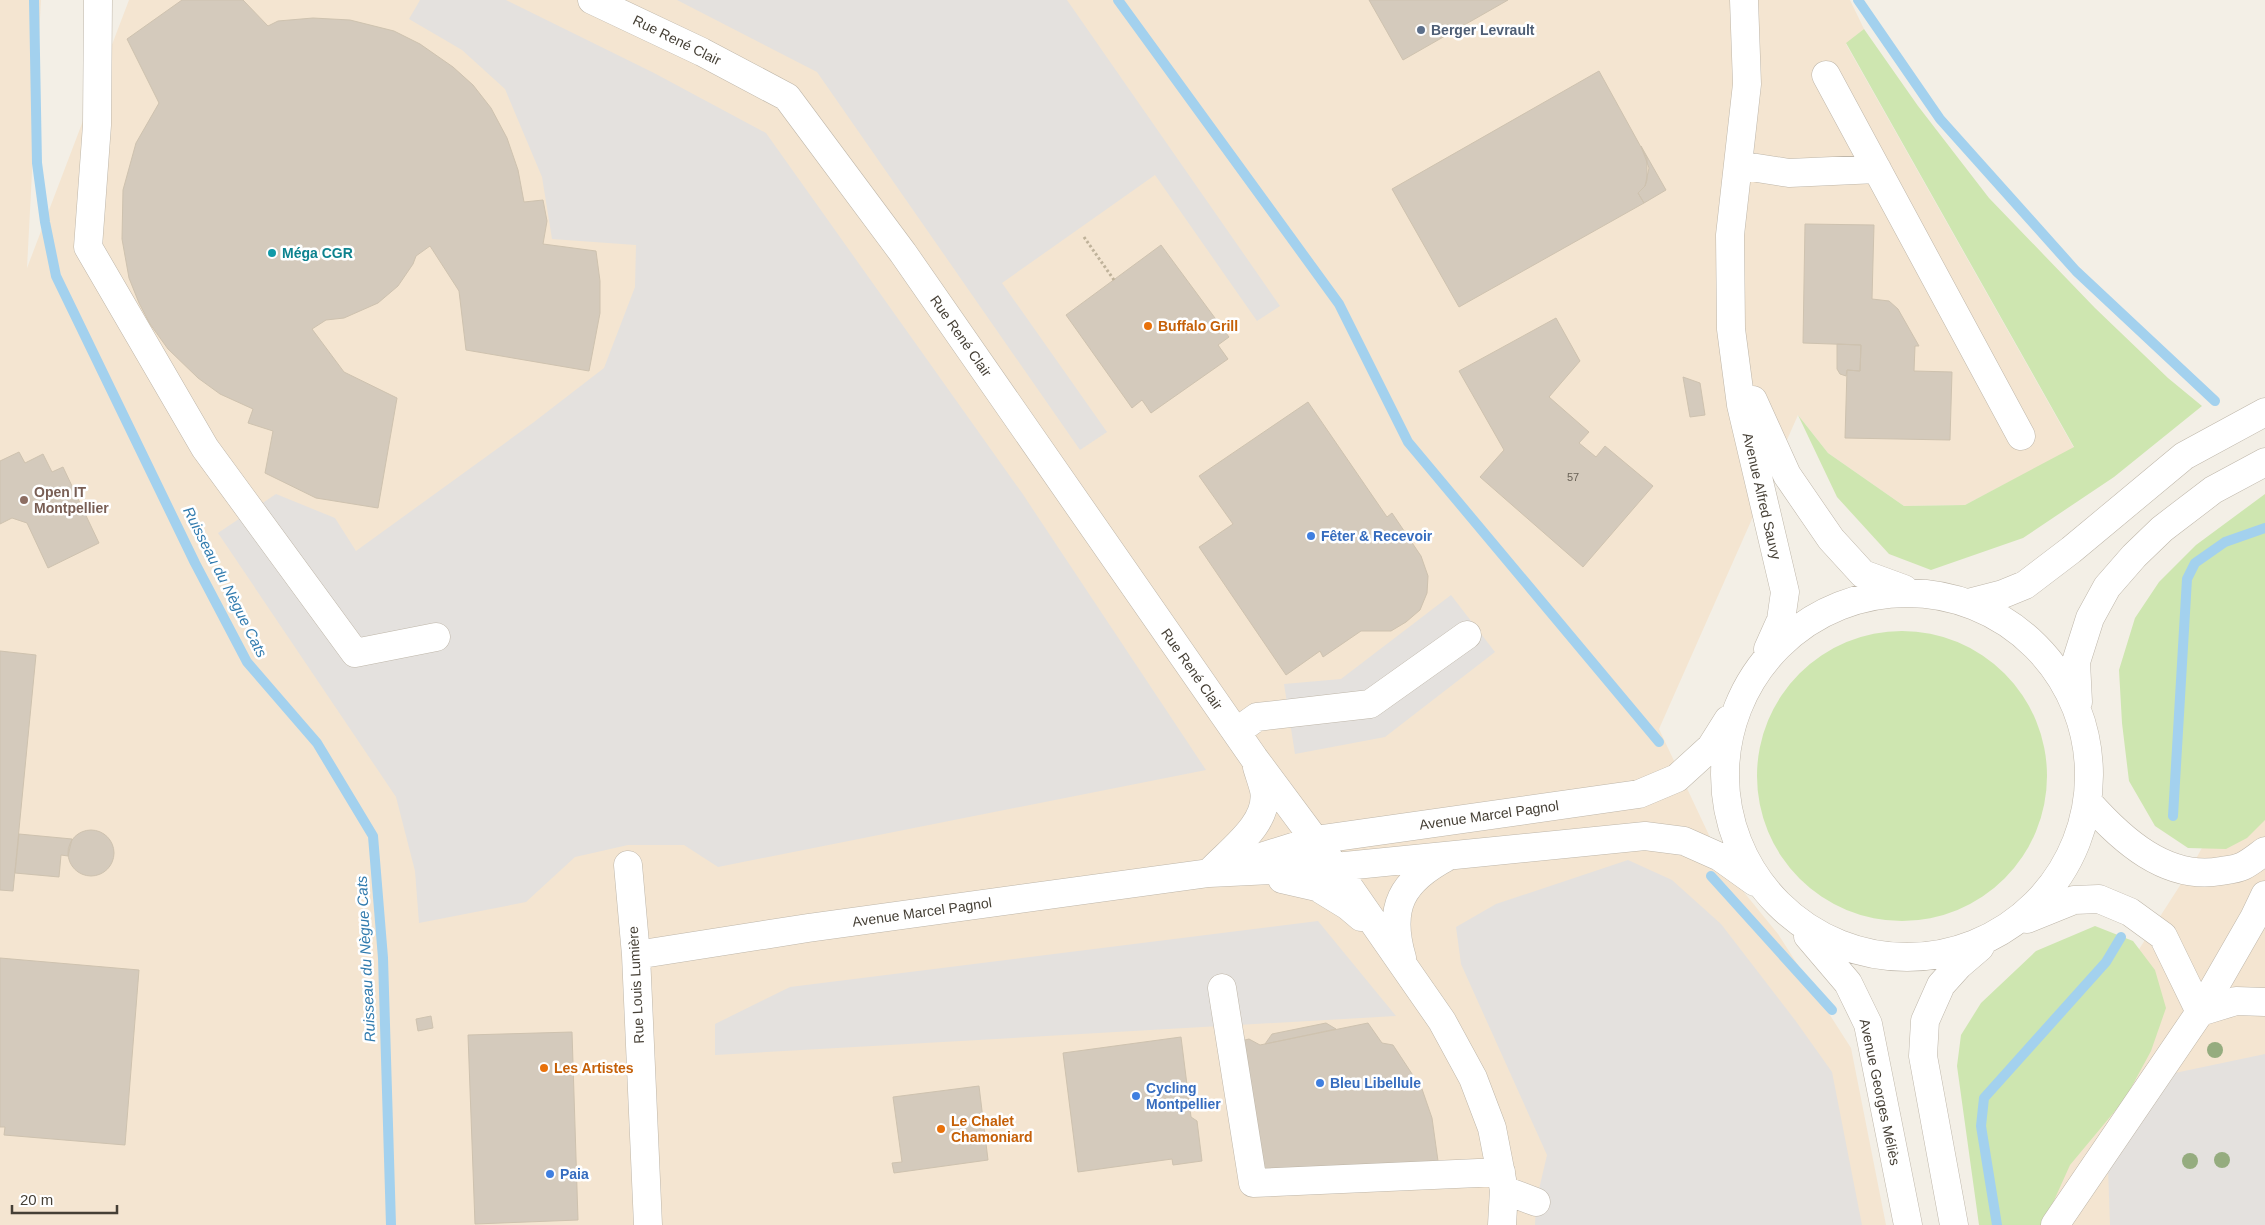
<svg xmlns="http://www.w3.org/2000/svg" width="2265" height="1225" font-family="Arial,sans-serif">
  <rect width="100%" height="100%" fill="#f3efe6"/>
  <path fill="#f4e5d1" d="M0 0H41L27 268 129 0H1850L1864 29 1846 44 2074 448 1965 505 1904 506 1828 453 1798 415 1659 729 1725 869 1778 934 1851 1048 1886 1225H0Z
    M2265 651V1225H1989L1985 1189 2188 873 2243 774Z"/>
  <path fill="#cee6b0" d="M1864 29 1918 106 1989 198 2095 308 2168 378 2202 406 2114 477 2023 538 1931 570 1889 554 1837 497 1798 415 1828 453 1904 506 1965 505 2074 447 1846 43Z
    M2265 494V820L2247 838 2226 849 2188 848 2155 826 2129 781 2122 723 2119 670 2135 618 2159 582 2196 545Z
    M1757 776a145 145 0 1 1 290 0a145 145 0 1 1-290 0Z
    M2095 926 2133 941 2155 970 2166 1008 2151 1051 2125 1099 2070 1165 2043 1225H1979L1957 1066 1961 1035 1981 1003 2036 951Z"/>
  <path fill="#e4e1de" d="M420 0H506L654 73 766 133 1022 493 1206 770 718 867 684 845H628L575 857 526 902 419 923 415 871 396 797 218 533 276 494 335 518 356 551 534 422 604 368 635 287 636 245 552 239 542 177 505 89 462 50 409 19Z
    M677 0H1067L1280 306 1257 321 1155 175 1002 283 1107 432 1080 450 817 72Z
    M1451 595 1495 652 1385 737 1295 754 1284 684 1341 679Z
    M1628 860 1672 880 1721 924 1795 1020 1832 1072 1862 1225H1535L1536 1202 1547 1155 1461 964 1456 927 1496 904Z
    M1318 921 1396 1016 715 1055V1024L790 987Z
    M2265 1054V1225H2110L2108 1168 2170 1074Z"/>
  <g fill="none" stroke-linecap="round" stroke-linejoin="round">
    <path stroke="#a3d1ee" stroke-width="10" d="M34 0 37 163 45 222 56 276 195 563 247 662 317 743 373 836 383 958 391 1225
      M1118 0 1339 304 1408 442 1659 742
      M1858 0 1940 119 2076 271 2215 401
      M2173 816 2187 579 2195 563 2225 542 2265 528
      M1711 876 1832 1010
      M1997 1225 1981 1126 1984 1098 2106 962 2121 937"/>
  </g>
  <path fill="#d4cabc" stroke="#cec2af" d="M182 0H243L268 26 278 21 313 18 350 20 394 31 420 44 453 67 473 85 491 108 507 138 518 170 524 202 543 200 547 221 543 244 596 251 600 281V313L589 371 466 350 459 291 430 246 416 256 413 264 398 286 378 303 344 318 326 320 312 329 344 372 397 398 378 508 316 498 265 473 273 431 248 423 253 409 220 394 198 378 168 349 150 324 139 303 129 278 122 239 123 190 136 143 159 103 127 39Z
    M1369 0H1508L1403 60Z
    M1599 71 1647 158V180L1645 186 1638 193 1644 203 1459 307 1392 189Z
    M1641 146 1666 190 1644 203 1638 193 1645 186 1649 168Z
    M1805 224 1874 225 1872 299 1889 301 1898 309 1919 346H1915L1914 371 1952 372 1950 440 1845 438 1847 370 1860 371 1861 345 1803 343Z
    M1161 245 1229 337 1218 345 1228 359 1151 413 1142 400 1132 408 1066 315Z
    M1556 318 1580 361 1549 397 1589 432 1579 443 1596 457 1605 446 1653 486 1583 567 1480 477 1504 450 1459 371Z
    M1837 344 1861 345 1860 371 1847 370 1846 376 1840 374 1837 369Z
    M1683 377 1700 383 1705 415 1690 417Z
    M1308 402 1387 517 1392 513 1421 556 1428 576 1427 593 1420 610 1406 622 1391 631H1361L1323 657 1320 651 1286 675 1199 547 1233 524 1199 476Z
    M19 452 25 463 43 454 52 472 63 467 99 543 48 568 27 523 12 518 0 524V461Z
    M0 651 36 655 13 891 0 890Z
    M68 853a23 23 0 1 1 46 0a23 23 0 1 1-46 0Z
    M19 834 72 839 68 856 61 855 59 877 15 873Z
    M0 958 139 970 125 1145 4 1135 5 1127H0Z
    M431 1016 433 1028 418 1031 416 1019Z
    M1326 1023 1336 1029 1265 1044 1272 1034Z
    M1368 1023 1382 1043 1393 1045 1422 1089 1432 1118 1438 1161 1259 1169 1241 1041 1249 1039 1260 1045Z
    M572 1032 578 1220 475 1224 468 1035Z
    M1181 1037 1191 1117 1197 1121 1202 1161 1173 1165 1172 1159 1078 1172 1063 1053Z
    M979 1086 988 1160 894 1173 892 1163 902 1162 893 1097Z"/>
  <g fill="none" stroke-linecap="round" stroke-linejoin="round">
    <defs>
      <path id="minor" d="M98 0 97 125 88 247 205 448 355 653 436 637
        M592 0 702 52 787 97 903 253 1254 758 1335 867 1442 1021 1473 1078 1492 1128 1504 1190 1502 1225
        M1744 0 1747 84 1730 235 1731 329 1741 405 1785 592 1781 620 1768 649
        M1826 75 2021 436
        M1738 165 1789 173 1877 169
        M1753 400 1787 475 1831 539 1863 574 1904 589
        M1725 775a182 182 0 1 1 364 0a182 182 0 1 1-364 0Z
        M1968 603 2003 594 2025 585 2071 550 2184 456 2265 412
        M2078 702 2076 662 2090 618 2107 587 2134 556 2162 529 2213 490 2265 462
        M1236 732 1257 717 1370 704 1467 635
        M2088 802C2121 839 2166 881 2221 871 2228 870 2237 869 2243 866 2251 862 2258 856 2265 851
        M1245 862 1315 840 1639 794 1677 778 1711 747 1728 720
        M628 865 636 955 648 1225
        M1213 869C1232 849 1270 822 1264 790 1262 782 1259 774 1257 767
        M1282 879 1317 887 1348 906 1361 917
        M2027 919 2074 900 2099 899 2130 912 2163 936 2200 1012 2236 1001 2265 1002
        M1808 936 1848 983 1868 1024 1908 1225
        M636 955 808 928 1209 873 1335 867 1645 836 1684 841 1720 857 1755 882
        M1402 958C1387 907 1402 881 1447 857
        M1222 988 1253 1183 1501 1172
        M1504 1190 1536 1202
        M1954 1225 1923 1056 1925 1021 1941 985 1959 965 1980 947
        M2055 1225 2200 1012 2254 918 2265 895"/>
    </defs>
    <use href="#minor" stroke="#beb6a9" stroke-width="29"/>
    <path stroke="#bfb29a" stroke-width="3" stroke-dasharray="2.5 2.5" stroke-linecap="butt" d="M1084 237 1114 280"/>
    <use href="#minor" stroke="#fff" stroke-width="28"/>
  </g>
  <g fill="#95ac7f">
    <circle cx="2215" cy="1050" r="8"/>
    <circle cx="2222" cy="1160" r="8"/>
    <circle cx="2190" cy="1161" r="8"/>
  </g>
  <circle fill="#5c6f8a" stroke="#fff" stroke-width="2" cx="1421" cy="30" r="5"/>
  <circle fill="#0f9aa8" stroke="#fff" stroke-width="2" cx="272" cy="253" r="5"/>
  <g fill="#e8710a" stroke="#fff" stroke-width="2">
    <circle cx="1148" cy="326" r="5"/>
    <circle cx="544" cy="1068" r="5"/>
    <circle cx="941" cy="1129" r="5"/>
  </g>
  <circle fill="#8d6e63" stroke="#fff" stroke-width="2" cx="24" cy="500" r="5"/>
  <g fill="#3f7fe0" stroke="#fff" stroke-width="2">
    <circle cx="1311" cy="536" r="5"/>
    <circle cx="1320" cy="1083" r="5"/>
    <circle cx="1136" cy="1096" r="5"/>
    <circle cx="550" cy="1174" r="5"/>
  </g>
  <g text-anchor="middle" stroke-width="5" stroke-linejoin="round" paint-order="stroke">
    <g font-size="11" fill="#696257">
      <text x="1573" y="481">57</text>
    </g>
    <g font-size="14" font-weight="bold" fill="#4e5e75" stroke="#fff" text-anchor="start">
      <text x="1431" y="35">Berger Levrault</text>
    </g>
    <g font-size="14" fill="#453f35" stroke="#fff">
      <text transform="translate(677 40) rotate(26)" y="5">Rue René Clair</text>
      <text transform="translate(961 336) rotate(55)" y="5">Rue René Clair</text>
      <text transform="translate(1762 496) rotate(77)" y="5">Avenue Alfred Sauvy</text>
      <text transform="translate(1192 669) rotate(55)" y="5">Rue René Clair</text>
      <text transform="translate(1489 815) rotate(-8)" y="5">Avenue Marcel Pagnol</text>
      <text transform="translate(922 912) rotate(-8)" y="5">Avenue Marcel Pagnol</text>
      <text transform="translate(636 985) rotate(-93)" y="5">Rue Louis Lumière</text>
      <text transform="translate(1880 1092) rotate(78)" y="5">Avenue Georges Méliès</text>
    </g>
    <g font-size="14" font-weight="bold" fill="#0d838f" stroke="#fff" text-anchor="start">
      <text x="282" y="258">Méga CGR</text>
    </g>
    <g font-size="14" font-weight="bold" fill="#c56008" stroke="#fff" text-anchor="start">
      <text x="1158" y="331">Buffalo Grill</text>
      <text x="554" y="1073">Les Artistes</text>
      <text x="951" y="1126">Le Chalet<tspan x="951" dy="16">Chamoniard</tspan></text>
    </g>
    <g font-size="14" font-weight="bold" fill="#785e54" stroke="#fff" text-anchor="start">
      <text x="34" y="497">Open IT<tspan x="34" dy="16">Montpellier</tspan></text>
    </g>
    <g font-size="14" font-weight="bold" fill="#366cbe" stroke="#fff" text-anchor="start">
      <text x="1321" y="541">Fêter &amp; Recevoir</text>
      <text x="1330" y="1088">Bleu Libellule</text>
      <text x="1146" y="1093">Cycling<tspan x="1146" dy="16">Montpellier</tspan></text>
      <text x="560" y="1179">Paia</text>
    </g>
    <g font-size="15" font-style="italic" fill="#317bae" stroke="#fff">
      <text transform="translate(225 582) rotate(63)" y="5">Ruisseau du Nègue Cats</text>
      <text transform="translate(366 959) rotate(-93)" y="5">Ruisseau du Nègue Cats</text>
    </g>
  </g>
  <path d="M12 1205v8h105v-8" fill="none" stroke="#453f35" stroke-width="2.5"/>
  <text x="20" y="1205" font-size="15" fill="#453f35" stroke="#ffffff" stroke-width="4" paint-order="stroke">20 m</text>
</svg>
